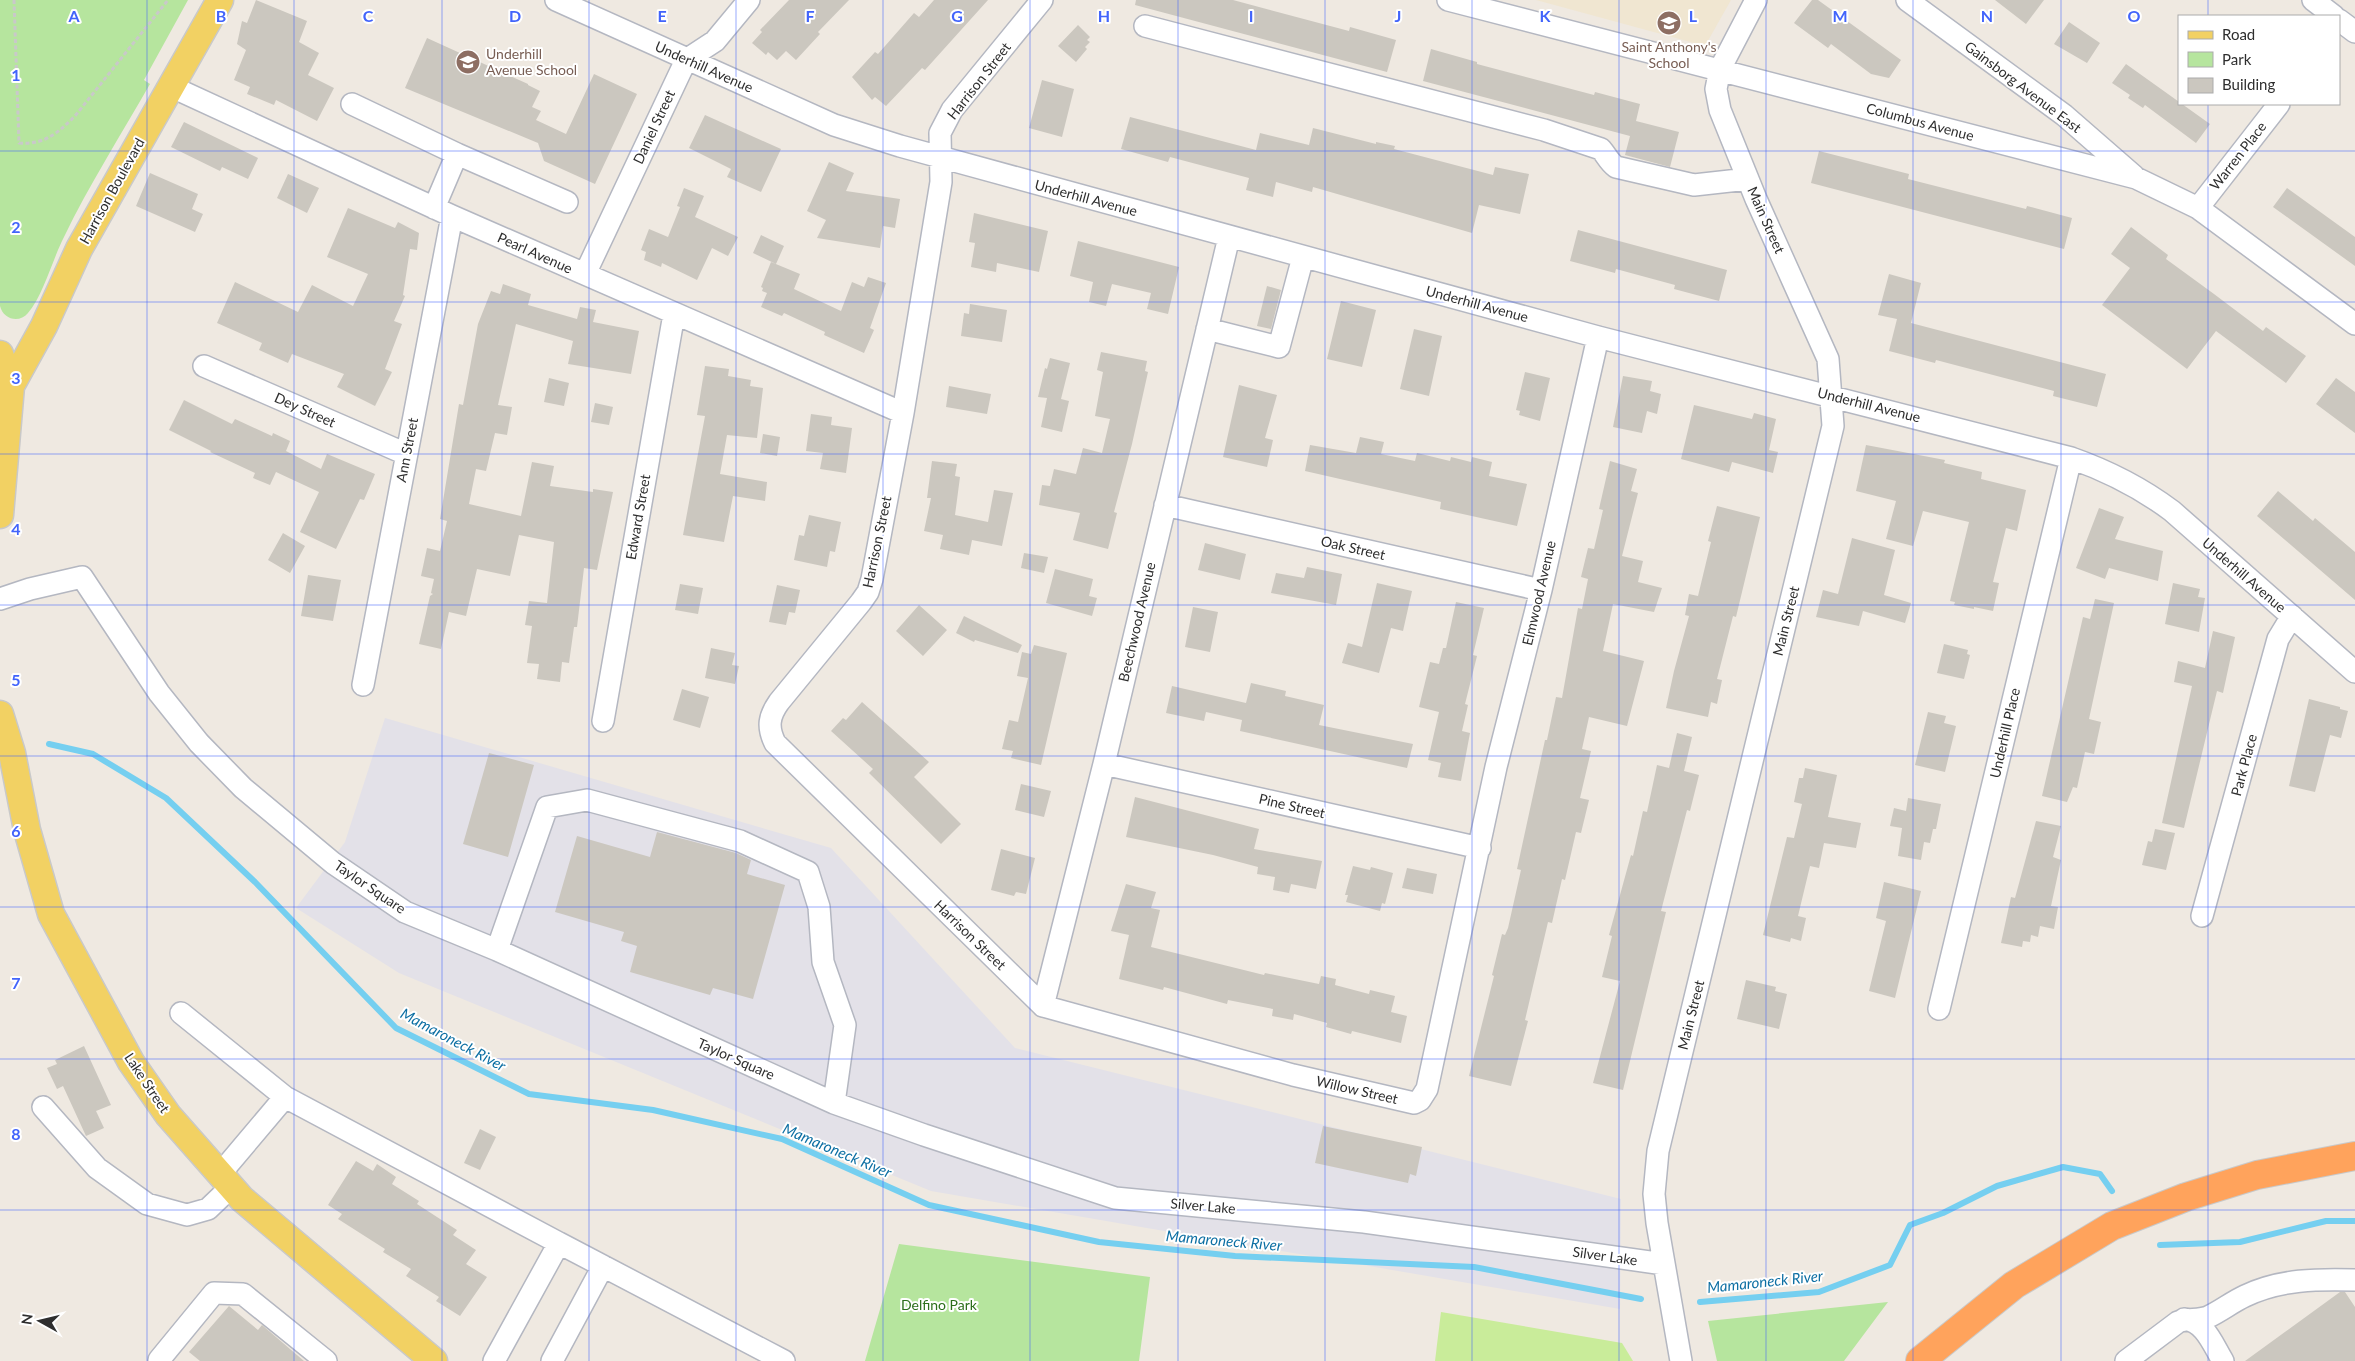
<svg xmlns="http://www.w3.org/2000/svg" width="2355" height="1361" font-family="Lato,sans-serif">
  <rect width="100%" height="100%" fill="#efe9e1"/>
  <path fill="#e3e1e8" d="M385 718 831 848 1015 1048 1621 1199 1620 1309 931 1191 399 973 296 908 345 842Z"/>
  <path fill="#f0e6d1" d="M1536 0H1731L1705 46Z"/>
  <path fill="#b6e59e" d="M0 0H188L144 80 150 84C121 135 89 185 64 237 53 258 43 296 28 313 19 324 3 319 0 306Z
    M899 1244 1150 1277 1139 1361H865Z
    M1888 1302 1844 1361H1717L1708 1321Z"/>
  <path fill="#c9ec9a" d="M1441 1312 1622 1343 1633 1361H1435Z"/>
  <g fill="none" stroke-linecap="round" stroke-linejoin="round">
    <path stroke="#75cff0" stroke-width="6" d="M49 744 93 754 166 798 255 882 396 1028 529 1094 653 1110 782 1139 929 1205 1099 1242 1235 1256 1474 1267 1641 1299
      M2160 1245 2240 1242 2326 1221H2355
      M1700 1302 1819 1292 1890 1265 1910 1225 1943 1213 1997 1186 2063 1167 2100 1174 2112 1191"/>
  </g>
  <path fill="#cbc7bf" d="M256 0 307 21 299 42 319 53 308 75 334 88 317 121 276 100 274 105 247 94 250 87 234 80 246 50 237 44 242 21 247 23Z
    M789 0H849L818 32 820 34 796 60 786 51 777 60 768 52 766 55 752 43 762 32 760 30Z
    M934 0H988L925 70 922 68 886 106 875 97 872 100 852 77 875 52 878 54 914 13 919 17Z
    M1136 0H1233L1349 31 1350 27 1396 40 1387 72 1135 5Z
    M1812 0H1818L1901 60 1889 78 1871 74 1831 44 1828 48 1794 23Z
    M1995 0H2044L2026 24Z
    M2069 22 2100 43 2087 63 2054 44Z
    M1078 25 1090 37 1087 40 1090 42 1085 47 1087 49 1076 62 1058 46Z
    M427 38 528 84V85L540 91 532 107 541 111 536 120 566 134 594 74 637 94 595 184 544 161 538 143 405 88Z
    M1431 49 1477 62V64L1594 95 1595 92 1640 104 1636 121 1679 132 1670 167 1625 155 1630 136 1423 81Z
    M2126 64 2210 124 2196 143 2145 105 2143 108 2128 98 2130 95 2112 83Z
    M1042 80 1074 89 1062 137 1029 128Z
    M705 115 781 149 761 192 727 177 731 169 689 148Z
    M1130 117 1256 150 1260 133 1309 145 1313 128 1376 144V142L1395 146 1394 149 1493 175 1495 167 1529 174 1520 214 1479 205 1472 233 1313 187 1312 192 1276 182 1273 197 1246 190 1249 178 1170 157 1168 162 1121 149Z
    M184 122 258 158 248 179 222 167 220 171 171 147Z
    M1819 151 1909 174 1908 179 2026 209 2027 206 2072 218 2064 249 1811 183Z
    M829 162 854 173 846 191 900 199 895 228 883 226 880 248 817 238 826 220 807 211Z
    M150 173 198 194 192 209 203 214 195 232 136 206Z
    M288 174 319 188 307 213 277 198Z
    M684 188 704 196 695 217 738 237 728 256 712 248 697 280 662 263 661 267 644 260 646 252 641 250 649 229 668 237 680 207 677 206Z
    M2287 188 2355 237V266L2273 207Z
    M348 208 395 228 398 222 419 233 417 250 410 249 403 295 405 296 394 321 402 324 385 369 392 372 375 406 337 387 344 374 292 354 288 363 259 350 262 343 217 323 235 282 298 312 312 285 353 306 368 274 327 257Z
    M974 213 1048 231 1039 272 997 263 996 272 971 267 975 243 969 242Z
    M2131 227 2168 255 2166 259 2214 294 2263 331 2266 327 2306 356 2286 383 2216 331 2187 369 2102 305 2130 268 2111 254Z
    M1578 230 1727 270 1719 301 1674 289 1675 285 1616 269 1615 273 1570 261Z
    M761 235 784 246 776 264 753 253Z
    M1078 241 1179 267 1168 314 1147 309 1151 293 1112 284 1106 306 1089 302 1093 282 1070 276Z
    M771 262 800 274 794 289 841 311 852 282 864 287 868 277 886 283 870 328 874 330 864 353 824 335 825 332 784 313 782 316 761 307 767 293 762 291 763 288 761 287Z
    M1889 274 1921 283 1911 323 2106 374 2097 407 2053 396 2054 391 1936 360 1935 363 1889 351 1897 319 1878 315Z
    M503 284 531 294 528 305 577 319 580 307 596 310 593 322 639 331 631 374 568 364 573 341 516 324 498 405 512 407 507 435 495 433 486 471 476 469 469 504 521 516 532 462 554 466 550 486 593 492V489L613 492 597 570 584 568 577 627H574L569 663 562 662 560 682 537 679 539 664 527 663 532 626 525 625 529 601 547 603 554 542 519 535 510 576 477 569 466 616 449 612 441 649 419 644 430 596 433 594 431 593 434 579 421 576 427 548 440 551 447 521 440 519 459 404 463 405 478 324 491 291 500 294Z
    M1267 286 1281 290 1271 329 1257 326Z
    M1341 301 1376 310 1362 367 1327 359Z
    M970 304 1007 310 1002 342 961 336 964 313 969 314Z
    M1414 329 1442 336 1429 396 1400 389Z
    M1101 352 1147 361 1145 371 1148 372 1132 444 1114 512 1117 513 1108 549 1073 540 1080 513 1039 505 1042 485 1050 486 1054 469 1076 474 1083 448 1102 453 1110 419 1095 416 1103 372 1097 370Z
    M1050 358 1070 363 1061 399 1069 401 1062 432 1041 427 1047 398 1038 397 1045 368 1047 369Z
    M705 366 729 369 728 376 751 380 750 386 763 388 757 438 727 435 720 474 767 482 765 501 733 496 724 542 683 535 705 416 697 415Z
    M1525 372 1550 378 1540 421 1519 415 1520 411 1516 410Z
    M1623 376 1652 381 1650 391 1661 394 1657 414 1647 411 1642 433 1613 427Z
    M549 378 569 383 564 406 544 402Z
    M2336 378 2355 392V433L2316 404Z
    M1239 385 1277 395 1265 438 1273 440 1267 467 1223 457Z
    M949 386 991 394 987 414 946 407Z
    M184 400 232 424 235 419 272 436 273 433 290 441 286 451 321 469 327 454 375 474 364 500 360 499 336 549 300 532 319 492 276 472 270 485 253 478 255 473 210 452 211 451 169 430Z
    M595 403 613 407 609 425 591 422Z
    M1694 405 1752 419 1754 413 1776 419 1769 450 1778 452 1773 473 1732 462 1729 472 1681 459Z
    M811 414 832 417 831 425 852 428 846 473 820 469 823 453 806 451Z
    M763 434 780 437 777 456 760 453Z
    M1360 437 1384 442 1381 454 1415 461 1417 453 1450 461 1451 457 1471 462 1472 457 1492 462 1489 476 1527 484 1517 526 1440 509 1441 502 1305 471 1310 445 1356 453Z
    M1866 445 1945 460 1944 463 1982 472 1981 479 2026 490 2017 531 2006 528 1993 582 1999 583 1993 611 1974 607V609L1954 605 1955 602 1950 601 1969 522 1923 511 1913 546 1886 539 1896 501 1856 491Z
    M932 461 957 464 955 476 960 477 955 515 988 522 994 490 1013 493 1002 546 972 540 969 555 940 549 943 535 924 531 931 498H927Z
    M1610 461 1637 469 1631 491 1638 493 1622 556 1643 561 1638 582 1662 588 1654 612 1613 604 1603 651 1644 661 1627 726 1589 717 1582 749 1591 751 1580 798 1589 800 1581 833 1576 832 1565 880 1562 879 1552 923 1548 922 1525 1020 1528 1021 1511 1086 1469 1076 1494 976 1492 975 1502 934 1505 935 1508 928 1521 870 1517 869 1545 740H1547L1556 697 1562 698 1578 608 1582 609 1588 579 1581 577 1588 548 1594 549 1603 510 1599 509Z
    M2278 491 2313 521 2315 518 2355 552V600L2257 516Z
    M1717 506 1760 517 1736 617 1733 616 1717 679 1722 680 1717 704 1711 702 1708 717 1666 708 1674 671 1689 616 1685 615 1689 594 1698 596 1711 542 1708 541Z
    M2099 508 2124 517 2115 539 2163 551 2158 581 2109 568 2105 579 2076 568Z
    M809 515 841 522 835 552 830 551 827 567 794 560 799 535 804 536Z
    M283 533 305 546 290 573 268 560Z
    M1852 538 1895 550 1884 595 1911 603 1905 623 1863 611 1859 626 1816 617 1823 590 1838 594Z
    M1205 543 1246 554 1240 580 1198 570Z
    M1024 553 1048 557 1044 573 1021 568Z
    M1307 567 1342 574 1336 605 1271 593 1276 573 1304 578Z
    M1055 569 1093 579 1089 596 1097 598 1092 616 1046 603Z
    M308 575 341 580 333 621 301 616Z
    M1377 583 1412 591 1403 631 1391 628 1379 673 1342 663 1348 643 1362 647Z
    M2173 583 2200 589 2198 597 2205 598 2199 632 2165 624Z
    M680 584 703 588 698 614 675 610Z
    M777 585 800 590 795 613 789 612 786 625 769 622Z
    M2095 599 2114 603 2089 719 2101 722 2094 754 2085 752 2077 788 2073 787 2067 802 2042 796 2083 617 2090 619Z
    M1456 602 1484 608 1473 655 1477 656 1465 704 1468 705 1462 731 1470 733 1461 781 1438 777 1441 763 1428 760 1439 712 1419 707 1430 662 1439 664 1443 648H1446Z
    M919 605 947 630 923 656 896 631Z
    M1193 607 1218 612 1210 652 1185 647Z
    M964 616 1022 645 1018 653 975 640 974 642 956 633Z
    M2213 631 2235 637 2223 693 2217 691 2184 828 2162 823 2192 686 2174 682 2178 661 2205 668Z
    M1944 644 1968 650 1967 654 1970 655 1964 679 1937 673Z
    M1034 645 1067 653 1041 765 1011 758 1013 751 1002 749 1009 720 1018 722 1028 678 1017 676 1022 652 1031 654Z
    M711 648 735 653 732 665 739 666 735 684 705 678Z
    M1251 683 1286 691 1285 696 1324 705 1319 725 1413 744 1407 768 1240 731 1242 720 1206 712 1204 721 1166 713 1172 686 1246 703Z
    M682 689 709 697 700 728 673 720Z
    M2309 699 2340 707V709L2348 711 2341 738 2330 735 2315 792 2289 786Z
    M862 702 929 762 914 777 961 824 941 844 869 773 873 769 831 731 843 718 846 720Z
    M1928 712 1946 716 1944 723 1956 726 1945 772 1915 765Z
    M1677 733 1692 737 1684 771 1699 775 1690 811 1687 810 1661 911 1666 912 1623 1090 1593 1083 1620 981 1602 977 1612 936 1609 935 1631 855 1633 856 1643 811 1647 812 1657 765 1669 768Z
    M489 753 534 765 508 857 463 844Z
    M1805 768 1837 775 1828 817 1861 823 1856 848 1824 843 1819 868 1810 866 1798 916 1806 918 1801 941 1791 938 1790 942 1763 935 1787 837 1794 838 1802 804 1794 802 1799 778H1803Z
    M1021 784 1051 791 1044 817 1015 810Z
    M1135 797 1259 829 1254 849 1322 861 1316 889 1291 884 1289 893 1273 890 1275 877 1257 874 1258 867 1213 855 1126 837Z
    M1908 798 1941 804 1936 829H1933L1930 843 1924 842 1921 860 1898 856 1902 828 1890 826 1894 808 1906 811Z
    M2036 821 2061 826 2053 857 2061 860 2051 906 2058 907 2054 929 2040 926 2038 937 2031 935 2030 942 2023 941 2022 947 2001 943 2011 897 2015 898Z
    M2155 829 2175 833 2166 870 2142 865 2148 841 2152 842Z
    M657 832 736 853 751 860 747 874 785 885 753 999 713 988 710 995 630 972 637 946 621 941 624 932 555 912 577 836 650 857Z
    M1001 849 1035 858 1026 894 1016 892 1014 896 991 890Z
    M1353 866 1370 870 1371 867 1393 873 1385 904 1382 903 1380 911 1346 902 1348 895H1345Z
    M1407 868 1437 874 1433 894 1402 888Z
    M1884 882 1921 891 1895 998 1869 991 1886 921 1876 918Z
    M1126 884 1156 892 1151 908 1160 910 1151 947 1264 975 1265 973 1319 984 1321 976 1336 979 1335 985 1369 994 1370 990 1395 996 1391 1012 1407 1016 1401 1043 1352 1031 1351 1034 1326 1027 1327 1023 1294 1014 1293 1020 1272 1016 1273 1009 1228 1000 1227 1004 1164 987 1163 990 1119 979 1129 935 1111 931Z
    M1746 980 1776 987 1775 991 1787 994 1779 1029 1737 1019Z
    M84 1046 111 1105 96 1111 104 1128 86 1136 63 1086 57 1089 47 1068 57 1064 55 1060Z
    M1323 1126 1422 1147 1416 1176 1410 1174 1408 1183 1315 1163Z
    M480 1129 496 1137 480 1170 464 1163Z
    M356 1161 373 1171 377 1164 396 1177 392 1184 419 1201 417 1204 457 1230 453 1235 476 1250 466 1264 487 1277 460 1316 436 1301 439 1297 406 1276 411 1269 383 1252 385 1249 338 1219 342 1214 328 1205Z
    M2340 1292H2345L2355 1307V1361H2245Z
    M229 1306 258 1330 262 1325 304 1361H200L189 1352Z"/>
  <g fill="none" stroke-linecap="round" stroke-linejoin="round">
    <defs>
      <path id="minor" d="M556 0 834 125 900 146 1598 337 2071 458C2108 471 2140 487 2172 511L2355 672
        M1042 0 952 110 940 133 941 182 903 413 872 579 868 592 861 602 779 702C769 716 767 727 775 743L1043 1006
        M1448 0 2136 178 2198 208 2355 324
        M1907 0 2064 115 2134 176
        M2313 0 2334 16
        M2339 20 2355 32
        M1145 26 1544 130 1601 149C1607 156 1609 162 1616 167L1694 185 1748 179
        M170 86 452 216 903 413
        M352 104 457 154
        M434 208 457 154 567 202
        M2198 208 2279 104
        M585 274 686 60 715 41 749 0
        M1207 329 1279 347 1303 257
        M204 366 406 454
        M1165 505 1541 590
        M0 599 30 589 82 577 159 693 199 743 243 788 333 863 405 912 497 950 834 1103
        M363 685 452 216
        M603 721 674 314
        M1104 764 1480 848
        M2202 916 2278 639 2292 616
        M497 950 547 807 587 800 740 841 808 872 819 907 823 962 845 1025 834 1103 924 1135 1115 1198 1364 1222 1664 1264
        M1043 1006 1293 1075 1414 1103 1420 1100 1427 1089 1496 767 1541 590 1598 337
        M1043 1006 1104 764 1229 237
        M1939 1009 2071 458
        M181 1013 285 1097 559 1243
        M43 1107 97 1168 147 1204 187 1215 208 1209 231 1187
        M220 1174 285 1097
        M2184 1319C2205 1321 2213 1345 2223 1361
        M160 1361 159 1360 214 1293 243 1294 326 1361
        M494 1361 559 1243 784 1361
        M552 1361 603 1266
        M1681 1361 1657 1223 1654 1194 1658 1151 1833 426 1828 359 1756 199 1720 110 1716 89 1720 69 1756 0
        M2126 1361 2178 1322C2187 1318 2198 1321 2208 1317 2221 1311 2232 1302 2245 1296 2280 1279 2318 1279 2355 1280"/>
      <path id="major" d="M0 354 11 386 0 515
        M11 386 44 326 79 249 220 0
        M0 714 12 753 27 830 51 914 131 1062 168 1115 242 1199 434 1361"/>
      <path id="highway" d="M1920 1361 2014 1285 2112 1226 2186 1197 2257 1175 2355 1156"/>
    </defs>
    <use href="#minor" stroke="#b4b7c1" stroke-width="24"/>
    <use href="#major" stroke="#c9c9c9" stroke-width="29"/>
    <use href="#highway" stroke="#c9c9c9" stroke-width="30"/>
    <path stroke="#c9c9c9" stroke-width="3" stroke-dasharray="4 2.5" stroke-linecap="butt" d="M14 0 19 143C44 145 58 133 75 116L168 0"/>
    <use href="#minor" stroke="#fff" stroke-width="21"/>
    <use href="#major" stroke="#f2d163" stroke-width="26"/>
    <use href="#highway" stroke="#ffa35c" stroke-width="28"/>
  </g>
  <path fill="none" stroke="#4264fb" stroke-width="1" stroke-opacity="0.55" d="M147 0V1361M294 0V1361M442 0V1361M589 0V1361M736 0V1361M883 0V1361M1030 0V1361M1178 0V1361M1325 0V1361M1472 0V1361M1619 0V1361M1766 0V1361M1913 0V1361M2061 0V1361M2208 0V16M2208 104V1361M0 151H2355M0 302H2355M0 454H2355M0 605H2355M0 756H2355M0 907H2355M0 1059H2355M0 1210H2355"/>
  <defs>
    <symbol id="school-disc" viewBox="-11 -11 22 22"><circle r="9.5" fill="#8d6e63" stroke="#fff"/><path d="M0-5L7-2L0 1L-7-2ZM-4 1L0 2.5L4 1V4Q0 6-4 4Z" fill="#fff"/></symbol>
  </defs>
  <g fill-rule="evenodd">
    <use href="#school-disc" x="1655" y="9" width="28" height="28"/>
    <use href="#school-disc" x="454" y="48" width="28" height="28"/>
  </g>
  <g text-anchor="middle" stroke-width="4" stroke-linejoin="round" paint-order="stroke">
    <g font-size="14" fill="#785e54" stroke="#fff">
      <text x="1669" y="52">Saint Anthony's<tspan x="1669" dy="16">School</tspan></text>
      <text x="486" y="59" text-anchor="start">Underhill<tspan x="486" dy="16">Avenue School</tspan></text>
    </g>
    <g font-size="14" fill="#2e2e2e" stroke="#fff">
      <text transform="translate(704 67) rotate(24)" y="5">Underhill Avenue</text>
      <text transform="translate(979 81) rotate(-52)" y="5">Harrison Street</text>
      <text transform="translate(2023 87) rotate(37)" y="5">Gainsborg Avenue East</text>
      <text transform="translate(1920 122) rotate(15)" y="5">Columbus Avenue</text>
      <text transform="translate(654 127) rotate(-65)" y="5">Daniel Street</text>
      <text transform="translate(2238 156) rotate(-52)" y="5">Warren Place</text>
      <text transform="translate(112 191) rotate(-61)" y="5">Harrison Boulevard</text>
      <text transform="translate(1086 198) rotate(15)" y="5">Underhill Avenue</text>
      <text transform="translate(1766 220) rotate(66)" y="5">Main Street</text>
      <text transform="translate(535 253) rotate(24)" y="5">Pearl Avenue</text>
      <text transform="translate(1477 304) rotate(15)" y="5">Underhill Avenue</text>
      <text transform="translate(1869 405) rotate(14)" y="5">Underhill Avenue</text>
      <text transform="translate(305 410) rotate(24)" y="5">Dey Street</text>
      <text transform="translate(407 450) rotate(-79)" y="5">Ann Street</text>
      <text transform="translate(638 517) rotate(-80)" y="5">Edward Street</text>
      <text transform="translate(877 542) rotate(-78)" y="5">Harrison Street</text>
      <text transform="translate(1353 548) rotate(13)" y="5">Oak Street</text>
      <text transform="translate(2244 575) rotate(41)" y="5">Underhill Avenue</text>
      <text transform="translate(1539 593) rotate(-77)" y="5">Elmwood Avenue</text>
      <text transform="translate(1786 621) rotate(-76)" y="5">Main Street</text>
      <text transform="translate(1137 622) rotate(-77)" y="5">Beechwood Avenue</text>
      <text transform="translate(2005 733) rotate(-77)" y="5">Underhill Place</text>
      <text transform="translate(2244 765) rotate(-75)" y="5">Park Place</text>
      <text transform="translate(1292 806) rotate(13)" y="5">Pine Street</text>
      <text transform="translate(370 887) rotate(34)" y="5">Taylor Square</text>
      <text transform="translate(970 935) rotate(44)" y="5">Harrison Street</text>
      <text transform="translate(1691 1015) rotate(-76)" y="5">Main Street</text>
      <text transform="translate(736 1059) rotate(24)" y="5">Taylor Square</text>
      <text transform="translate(147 1083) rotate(56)" y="5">Lake Street</text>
      <text transform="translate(1357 1090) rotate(13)" y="5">Willow Street</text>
      <text transform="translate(1203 1206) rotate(5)" y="5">Silver Lake</text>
      <text transform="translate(1605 1256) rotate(8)" y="5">Silver Lake</text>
    </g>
    <g font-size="14" fill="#2c6e1b" stroke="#fff">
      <text x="939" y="1310">Delfino Park</text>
    </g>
    <g font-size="15" font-style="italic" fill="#0d6fa3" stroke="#fff">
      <text transform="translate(453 1040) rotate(28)" y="5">Mamaroneck River</text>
      <text transform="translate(837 1151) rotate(23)" y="5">Mamaroneck River</text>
      <text transform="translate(1224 1241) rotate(5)" y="5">Mamaroneck River</text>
      <text transform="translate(1765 1282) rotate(-6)" y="5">Mamaroneck River</text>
    </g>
  </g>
  <g font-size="16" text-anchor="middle" font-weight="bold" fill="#4264fb" stroke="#fff" stroke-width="4" stroke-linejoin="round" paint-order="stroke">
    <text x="74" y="22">A</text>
    <text x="221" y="22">B</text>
    <text x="368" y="22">C</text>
    <text x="515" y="22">D</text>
    <text x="662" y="22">E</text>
    <text x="810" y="22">F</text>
    <text x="957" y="22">G</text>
    <text x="1104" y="22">H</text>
    <text x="1251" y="22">I</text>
    <text x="1398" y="22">J</text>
    <text x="1545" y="22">K</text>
    <text x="1693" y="22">L</text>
    <text x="1840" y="22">M</text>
    <text x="1987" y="22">N</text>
    <text x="2134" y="22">O</text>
    <text x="16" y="81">1</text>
    <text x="16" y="233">2</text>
    <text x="16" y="384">3</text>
    <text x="16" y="535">4</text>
    <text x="16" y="686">5</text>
    <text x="16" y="837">6</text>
    <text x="16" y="989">7</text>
    <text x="16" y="1140">8</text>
  </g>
  <rect x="2178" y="15" width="162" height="90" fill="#ffffff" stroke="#ababab"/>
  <rect x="2188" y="31" width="25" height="8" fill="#f2d163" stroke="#ababab"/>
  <text x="2222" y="40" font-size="15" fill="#2e2e2e">Road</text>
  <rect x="2188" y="52" width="25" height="15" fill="#b6e59e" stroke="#ababab"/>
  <text x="2222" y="65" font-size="15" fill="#2e2e2e">Park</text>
  <rect x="2188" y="78" width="25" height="15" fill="#cbc7bf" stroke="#ababab"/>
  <text x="2222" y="90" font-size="15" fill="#2e2e2e">Building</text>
  <g transform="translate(40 1321) rotate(278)" stroke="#ffffff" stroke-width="4" paint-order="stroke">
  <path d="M0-4L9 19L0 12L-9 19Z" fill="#2e2e2e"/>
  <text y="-8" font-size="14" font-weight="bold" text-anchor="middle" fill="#2e2e2e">N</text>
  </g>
</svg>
